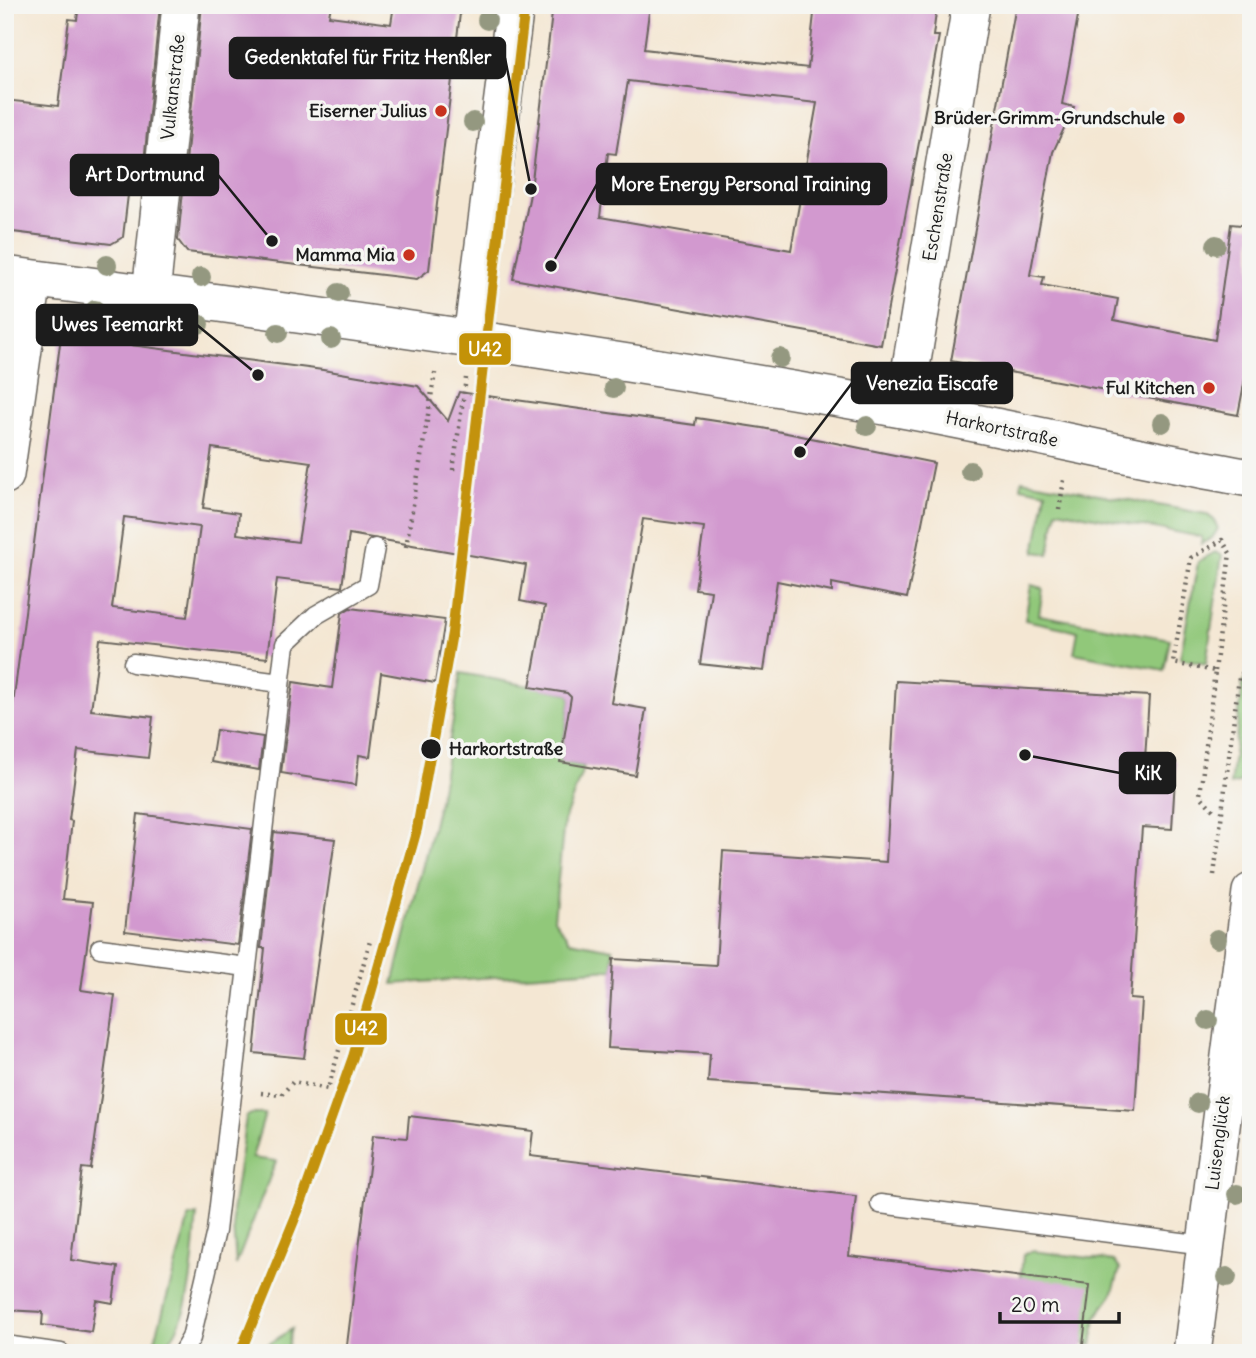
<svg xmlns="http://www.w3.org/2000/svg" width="1256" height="1358" font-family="Delius,sans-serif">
  <rect width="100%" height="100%" fill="#f6f6f2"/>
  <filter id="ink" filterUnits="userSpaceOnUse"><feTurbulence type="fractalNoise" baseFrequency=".0143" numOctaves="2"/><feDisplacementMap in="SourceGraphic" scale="14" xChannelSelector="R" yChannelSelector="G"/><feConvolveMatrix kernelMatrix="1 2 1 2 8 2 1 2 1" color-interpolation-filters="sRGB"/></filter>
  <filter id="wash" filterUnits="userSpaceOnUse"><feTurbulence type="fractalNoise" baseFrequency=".00686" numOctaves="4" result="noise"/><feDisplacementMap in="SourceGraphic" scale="28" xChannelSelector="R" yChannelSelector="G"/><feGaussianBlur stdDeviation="1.57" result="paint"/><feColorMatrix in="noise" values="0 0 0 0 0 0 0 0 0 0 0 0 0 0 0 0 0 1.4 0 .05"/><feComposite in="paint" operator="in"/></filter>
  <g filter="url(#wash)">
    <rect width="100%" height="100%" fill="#f4e7d3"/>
    <path fill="#91c87a" stroke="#56724b" stroke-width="2" d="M1022 480 1206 514 1214 520 1218 529 1212 538 1201 544 1202 537 1057 510 1049 554 1035 552 1046 492 1021 487Z
      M1215 552 1222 555 1206 664 1180 658 1198 562Z
      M1031 585 1043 588 1039 615 1170 639 1164 670 1074 653 1078 631 1025 620Z
      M1251 670V780L1230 785 1243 682Z
      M461 673 567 693 571 697 560 762 584 766 564 821 554 919 570 941 613 949V969L393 984 439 801Z
      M251 1114H265L252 1158 276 1161 236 1265 232 1212 246 1117Z
      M197 1215C193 1249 193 1343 152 1351L189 1217Z
      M1032 1251 1114 1261 1120 1269 1112 1295 1096 1317 1092 1345 1083 1343 1021 1277 1023 1255Z
      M292 1329 286 1353H263L266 1346Z"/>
    <g id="blocks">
      <path fill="#d299cf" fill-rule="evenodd" d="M79 5H160L141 191 130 178 123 237 111 244 5 231V100L58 106 69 19 77 20Z
        M202 5H331L329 16 391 24 394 5H461L429 270 417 279 187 252 178 240Z
        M553 5H650L644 49 808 68 815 5H937L933 36H939L881 345 513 279 531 189ZM628 81 817 103 791 250 600 217 608 153 616 154Z
        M1016 5H1080L1062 104 1074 107 1053 152 1030 275 1044 277 1042 285 1118 299 1114 320 1215 340 1231 224 1251 226V348L1238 415 951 361Z
        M61 336 323 370 418 386 448 421 459 392 695 425 696 418 762 428 934 463 907 598 832 583V592L777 581 764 671 700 664 711 591 695 589 704 527 643 519 611 703 646 709 635 775 560 762 571 697 567 693 530 687 545 606 520 601 526 565 349 534 342 587 277 579 267 658 100 639 91 710 153 717 148 758 78 750 69 820 72 821 63 899 93 902 81 990 115 995 91 1169 82 1168 71 1260 118 1267 113 1303 96 1300 91 1332 42 1325 43 1312 5 1310V734L9 735ZM212 448 311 462 298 542 237 534 239 513 203 508ZM124 517 200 527 187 617 112 608Z
        M350 608 445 620 435 683 381 673 370 757 359 755 356 785 281 773 293 682 332 688 342 613Z
        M896 681 1149 696 1145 759 1176 761 1172 829 1142 827 1130 999 1142 1000 1135 1111 708 1082 710 1054 608 1048 613 959 716 965 723 851 886 862Z
        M216 730 263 737 259 770 211 762Z
        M138 814 252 829 238 945 125 931Z
        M274 832 335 839 304 1058 254 1053 265 948H261Z
        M409 1116 533 1131 530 1156 856 1196 849 1256 1090 1285 1082 1353H346L373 1135 407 1138Z"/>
    </g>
  </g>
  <g filter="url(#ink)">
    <use href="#blocks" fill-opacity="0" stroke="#68635c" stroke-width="2"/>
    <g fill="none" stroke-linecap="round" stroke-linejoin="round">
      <defs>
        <path id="service" d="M133 663 280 683
          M100 948 247 967
          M880 1204 1205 1245
          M5 1345 61 1353
          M182 1353 191 1338 216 1231 285 644 316 615 368 585 375 548"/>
        <path id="minor" d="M5 275C305 313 605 356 902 409 1019 430 1134 458 1251 478
          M151 294 181 5
          M472 338 515 5
          M904 409 971 5
          M5 475 33 279
          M1192 1353 1251 892"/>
      </defs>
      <use href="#service" stroke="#68635c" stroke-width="21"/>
      <use href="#minor" stroke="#68635c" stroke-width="40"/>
      <path stroke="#68635c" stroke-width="4.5" stroke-dasharray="2 5" stroke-linecap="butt" d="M453 470 466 378
        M1059 510 1064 480
        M406 547 435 373
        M1213 810 1200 795 1215 671 1173 663 1191 558 1222 540 1230 553 1215 671
        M1214 875 1239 678 1251 661
        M261 1093 281 1095 293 1082 328 1089 370 941"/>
      <use href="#service" stroke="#fff" stroke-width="18"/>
      <use href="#minor" stroke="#fff" stroke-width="37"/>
      <defs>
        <path id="tram-1" d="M240 1353 300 1206 353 1057 417 829 452 633 525 5"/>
      </defs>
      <use href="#tram-1" stroke="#f6f6f2" stroke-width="16"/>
      <use href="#tram-1" stroke="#c39207" stroke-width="10"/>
    </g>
    <g fill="#949880">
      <circle cx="487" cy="20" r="10"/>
      <circle cx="473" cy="122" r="10"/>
      <circle cx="1216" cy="245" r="10"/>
      <circle cx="107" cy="265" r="10"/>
      <circle cx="201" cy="277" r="10"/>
      <circle cx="339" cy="293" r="10"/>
      <circle cx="95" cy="310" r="10"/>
      <circle cx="199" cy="324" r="10"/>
      <circle cx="278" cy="333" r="10"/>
      <circle cx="331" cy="339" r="10"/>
      <circle cx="780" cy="358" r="10"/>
      <circle cx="614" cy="388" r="10"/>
      <circle cx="1162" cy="423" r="10"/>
      <circle cx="867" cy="426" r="10"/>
      <circle cx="970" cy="471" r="10"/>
      <circle cx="1217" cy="939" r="10"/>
      <circle cx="1208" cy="1020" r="10"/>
      <circle cx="1198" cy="1103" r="10"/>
      <circle cx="1237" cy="1194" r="10"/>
      <circle cx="1227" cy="1277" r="10"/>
    </g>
  </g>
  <g fill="#c8321e" stroke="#f6f6f2" stroke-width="2.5">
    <circle cx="441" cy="111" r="7"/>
    <circle cx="1179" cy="118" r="7"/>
    <circle cx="409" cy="255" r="7"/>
    <circle cx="1209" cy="388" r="7"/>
  </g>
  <circle fill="#1c1c1c" stroke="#f6f6f2" stroke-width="2.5" cx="431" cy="749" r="11"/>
  <g text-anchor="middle" stroke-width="7" stroke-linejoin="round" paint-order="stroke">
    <g font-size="18" fill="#1c1c1c" stroke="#f6f6f2">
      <text transform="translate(173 87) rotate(-84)" y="6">Vulkanstraße</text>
      <text transform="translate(938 207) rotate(-81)" y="6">Eschenstraße</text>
      <text transform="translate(1002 429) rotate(12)" y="6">Harkortstraße</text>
      <text transform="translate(1218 1143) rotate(-83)" y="6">Luisenglück</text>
    </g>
    <g font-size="18" font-weight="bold" fill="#1c1c1c" stroke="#f6f6f2" text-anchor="end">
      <text x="427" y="117">Eiserner Julius</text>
      <text x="1165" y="124">Brüder-Grimm-Grundschule</text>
      <text x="395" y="261">Mamma Mia</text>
      <text x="1195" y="394">Ful Kitchen</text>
    </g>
    <g font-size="18" font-weight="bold" fill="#1c1c1c" stroke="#f6f6f2" text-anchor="start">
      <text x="449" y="755">Harkortstraße</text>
    </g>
  </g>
  <path fill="none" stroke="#1c1c1c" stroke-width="2.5" d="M531 189L505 58M272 241L218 175M551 266L597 184M258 375L197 325M800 452L852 383M1025 755L1120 773"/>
  <g fill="#1c1c1c" stroke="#f6f6f2" stroke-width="2.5">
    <circle cx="531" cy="189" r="7"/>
    <circle cx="272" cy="241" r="7"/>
    <circle cx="551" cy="266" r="7"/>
    <circle cx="258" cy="375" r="7"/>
    <circle cx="800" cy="452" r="7"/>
    <circle cx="1025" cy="755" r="7"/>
  </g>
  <g fill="#1c1c1c" stroke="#1c1c1c" stroke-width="2.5">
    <rect x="230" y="38" width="275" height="40" rx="7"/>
    <rect x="71" y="155" width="147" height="40" rx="7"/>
    <rect x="597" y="164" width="289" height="40" rx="7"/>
    <rect x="37" y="305" width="160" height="40" rx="7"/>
    <rect x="852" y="363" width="160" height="40" rx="7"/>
    <rect x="1120" y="753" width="55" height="40" rx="7"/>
  </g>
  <g font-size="19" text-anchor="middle" font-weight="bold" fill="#fff">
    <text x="368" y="64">Gedenktafel für Fritz Henßler</text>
    <text x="145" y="181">Art Dortmund</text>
    <text x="741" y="191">More Energy Personal Training</text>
    <text x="117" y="331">Uwes Teemarkt</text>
    <text x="932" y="390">Venezia Eiscafe</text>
    <text x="1148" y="780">KiK</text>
  </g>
  <g stroke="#f6f6f2" stroke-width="2.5">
    <rect x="458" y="332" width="54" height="34" rx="7" fill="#c39207"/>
    <rect x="334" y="1012" width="54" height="34" rx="7" fill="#c39207"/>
  </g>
  <g font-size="19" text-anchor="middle" font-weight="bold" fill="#fff">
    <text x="485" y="356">U42</text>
    <text x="361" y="1035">U42</text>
  </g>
  <rect width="1256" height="1358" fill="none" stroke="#f6f6f2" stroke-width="28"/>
  <path d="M1000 1312v10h119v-10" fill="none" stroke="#1c1c1c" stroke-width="3.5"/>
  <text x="1011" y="1312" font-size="21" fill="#1c1c1c" stroke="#f6f6f2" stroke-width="5" paint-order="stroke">20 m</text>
</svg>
